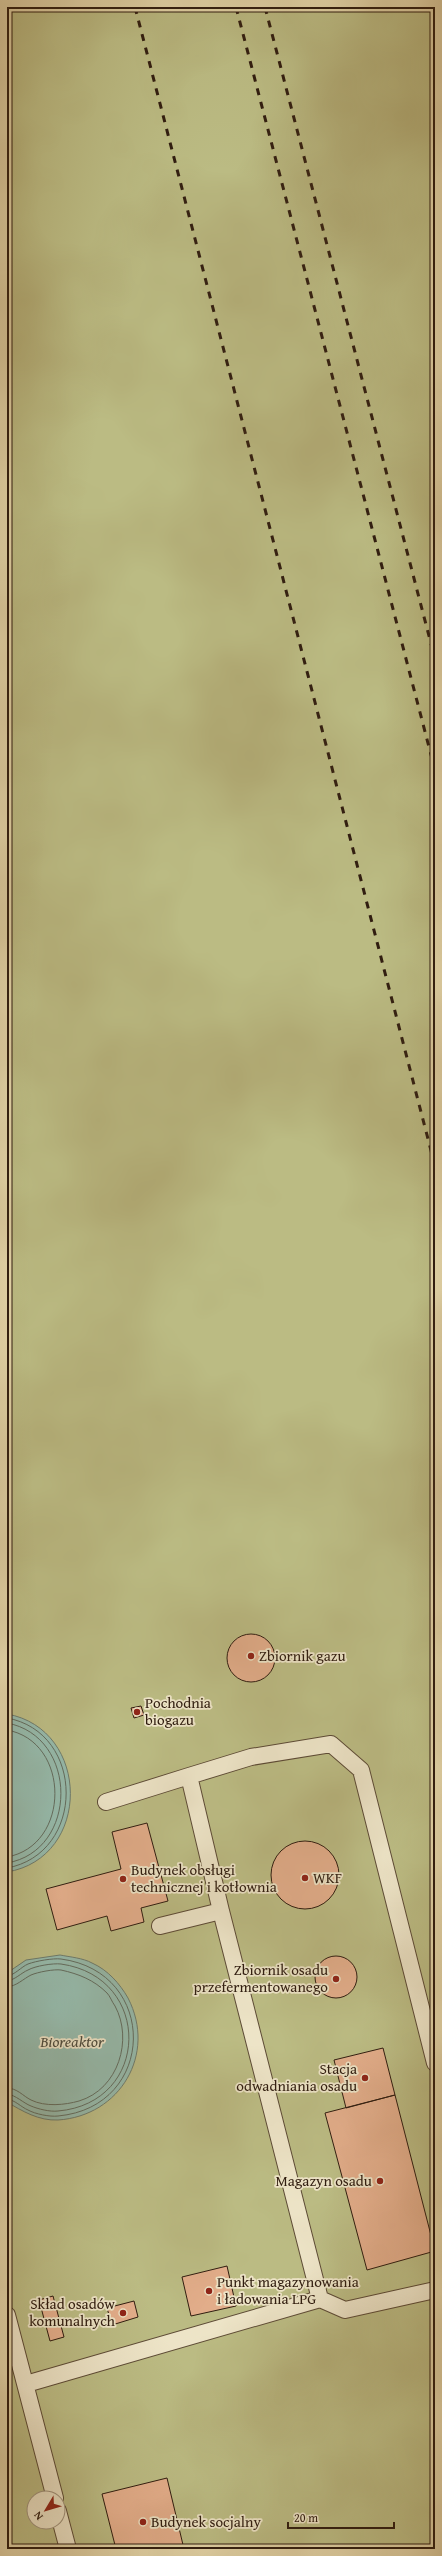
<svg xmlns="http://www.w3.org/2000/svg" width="442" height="2556" font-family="'Gentium Book Plus',serif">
  <rect width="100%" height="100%" fill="#e3d5a9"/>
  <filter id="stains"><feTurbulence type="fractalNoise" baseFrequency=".005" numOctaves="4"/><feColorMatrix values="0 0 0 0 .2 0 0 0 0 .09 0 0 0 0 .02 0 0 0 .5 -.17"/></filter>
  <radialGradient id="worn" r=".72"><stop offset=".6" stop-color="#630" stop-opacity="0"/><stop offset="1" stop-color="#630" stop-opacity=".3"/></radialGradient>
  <path fill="#bbbb83" stroke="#766c4a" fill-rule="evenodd" d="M7 7H435V2549H7ZM34 2498H58V2522H34Z"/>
  <path fill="#95b9aa" stroke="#6d7b6c" d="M7 1714C91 1729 92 1858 7 1872Z
    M60 1955C70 1957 83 1958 92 1963 108 1970 120 1984 128 1998 157 2054 120 2116 58 2120 39 2121 22 2111 7 2102V1973L26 1960Z"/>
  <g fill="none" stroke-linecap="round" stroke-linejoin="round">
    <path stroke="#626b5d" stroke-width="1" d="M7 1718C86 1732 86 1854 7 1868
      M7 1723C79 1736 79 1851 7 1863
      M7 1730C71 1741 71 1846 7 1857
      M7 1976C15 1975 21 1967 28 1964 36 1961 53 1958 61 1959 159 1972 157 2107 58 2116 50 2117 35 2114 28 2110 21 2107 15 2100 7 2099
      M7 1981C15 1980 21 1973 28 1970 35 1966 53 1963 61 1964 153 1977 151 2103 58 2111 50 2112 38 2109 31 2106 23 2103 16 2095 7 2094
      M7 1987C17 1986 23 1979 31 1975 38 1972 54 1969 61 1970 79 1974 94 1980 107 1993 110 1996 112 2002 115 2006 133 2039 119 2089 79 2101 65 2105 45 2107 31 2100 23 2096 17 2088 7 2088"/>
  </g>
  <path fill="#e2ad8a" stroke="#301d10" d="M227 1658a24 24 0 1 1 48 0a24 24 0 1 1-48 0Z
    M141 1706 144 1715 134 1718 131 1708Z
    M147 1823 168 1901 141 1908 144 1922 111 1931 107 1916 57 1930 46 1889 121 1869 112 1832Z
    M271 1875a34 34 0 1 1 68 0a34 34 0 1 1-68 0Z
    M315 1977a21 21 0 1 1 42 0a21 21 0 1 1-42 0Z
    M383 2048 395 2095 346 2108 334 2060Z
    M395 2095 435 2251 367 2270 325 2113Z
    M227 2266 236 2306 191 2316 182 2277Z
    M53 2296 64 2337 50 2341 39 2300Z
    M134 2301 138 2317 112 2325 107 2308Z
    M167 2478 184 2549H116L102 2494Z"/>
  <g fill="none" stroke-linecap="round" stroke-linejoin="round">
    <defs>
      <path id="lane" d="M106 1802 189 1776
        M221 1911 189 1776 251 1757 331 1744 361 1770 435 2063
        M320 2299 345 2310 435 2290
        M7 2315 55 2498
        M26 2384 320 2299 221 1911 160 1926
        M58 2511 68 2549"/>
    </defs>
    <use href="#lane" stroke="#5d4b36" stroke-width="18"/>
    <use href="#lane" stroke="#ede4c7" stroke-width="16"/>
    <path stroke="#301d10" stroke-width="3" stroke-dasharray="7 7" stroke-linecap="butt" d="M135 7 435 1166
      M236 7 435 770
      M265 7 435 659"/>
  </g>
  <g fill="#8f2418" stroke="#ede4c7" stroke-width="1.5">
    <circle cx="251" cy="1656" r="4"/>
    <circle cx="137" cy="1712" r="4"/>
    <circle cx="305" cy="1878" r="4"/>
    <circle cx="123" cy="1879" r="4"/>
    <circle cx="336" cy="1979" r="4"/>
    <circle cx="365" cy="2078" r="4"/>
    <circle cx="380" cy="2181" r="4"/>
    <circle cx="209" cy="2291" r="4"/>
    <circle cx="123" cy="2313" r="4"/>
    <circle cx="143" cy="2522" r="4"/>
  </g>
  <g text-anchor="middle" stroke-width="3.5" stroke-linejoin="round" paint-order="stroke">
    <g font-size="15" fill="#301d10" stroke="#ede4c7" text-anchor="start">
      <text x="259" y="1661">Zbiornik gazu</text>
      <text x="145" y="1708">Pochodnia<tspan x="145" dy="17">biogazu</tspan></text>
      <text x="131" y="1875">Budynek obsługi<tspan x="131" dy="17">technicznej i kotłownia</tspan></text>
      <text x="313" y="1883">WKF</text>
      <text x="328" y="1975" text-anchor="end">Zbiornik osadu<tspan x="328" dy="17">przefermentowanego</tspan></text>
      <text x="357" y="2074" text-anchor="end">Stacja<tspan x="357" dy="17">odwadniania osadu</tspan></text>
      <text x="372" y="2186" text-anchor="end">Magazyn osadu</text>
      <text x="217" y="2287">Punkt magazynowania<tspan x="217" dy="17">i ładowania LPG</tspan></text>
      <text x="115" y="2309" text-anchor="end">Skład osadów<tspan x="115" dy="17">komunalnych</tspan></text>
      <text x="151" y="2527">Budynek socjalny</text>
    </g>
    <g font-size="16" font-style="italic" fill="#4e4c3e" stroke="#ede4c7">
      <text x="72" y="2047">Bioreaktor</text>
    </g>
  </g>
  <rect width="442" height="2556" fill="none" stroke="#e3d5a9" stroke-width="24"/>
  <rect x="8" y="8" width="426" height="2540" fill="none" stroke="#301d10" stroke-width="2"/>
  <rect x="12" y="12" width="418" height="2532" fill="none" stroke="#301d10"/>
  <g transform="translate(46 2510) rotate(232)"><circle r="19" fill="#ede4c7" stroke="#a1947e"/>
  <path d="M0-3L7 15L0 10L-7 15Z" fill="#8f2418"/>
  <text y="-6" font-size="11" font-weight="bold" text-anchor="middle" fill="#301d10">N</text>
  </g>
  <path d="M288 2522v6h106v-6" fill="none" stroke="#301d10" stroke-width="2"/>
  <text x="294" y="2522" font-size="12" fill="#301d10" stroke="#ede4c7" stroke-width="3" paint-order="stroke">20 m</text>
  <rect width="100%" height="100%" filter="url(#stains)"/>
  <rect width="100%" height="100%" fill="url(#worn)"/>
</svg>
